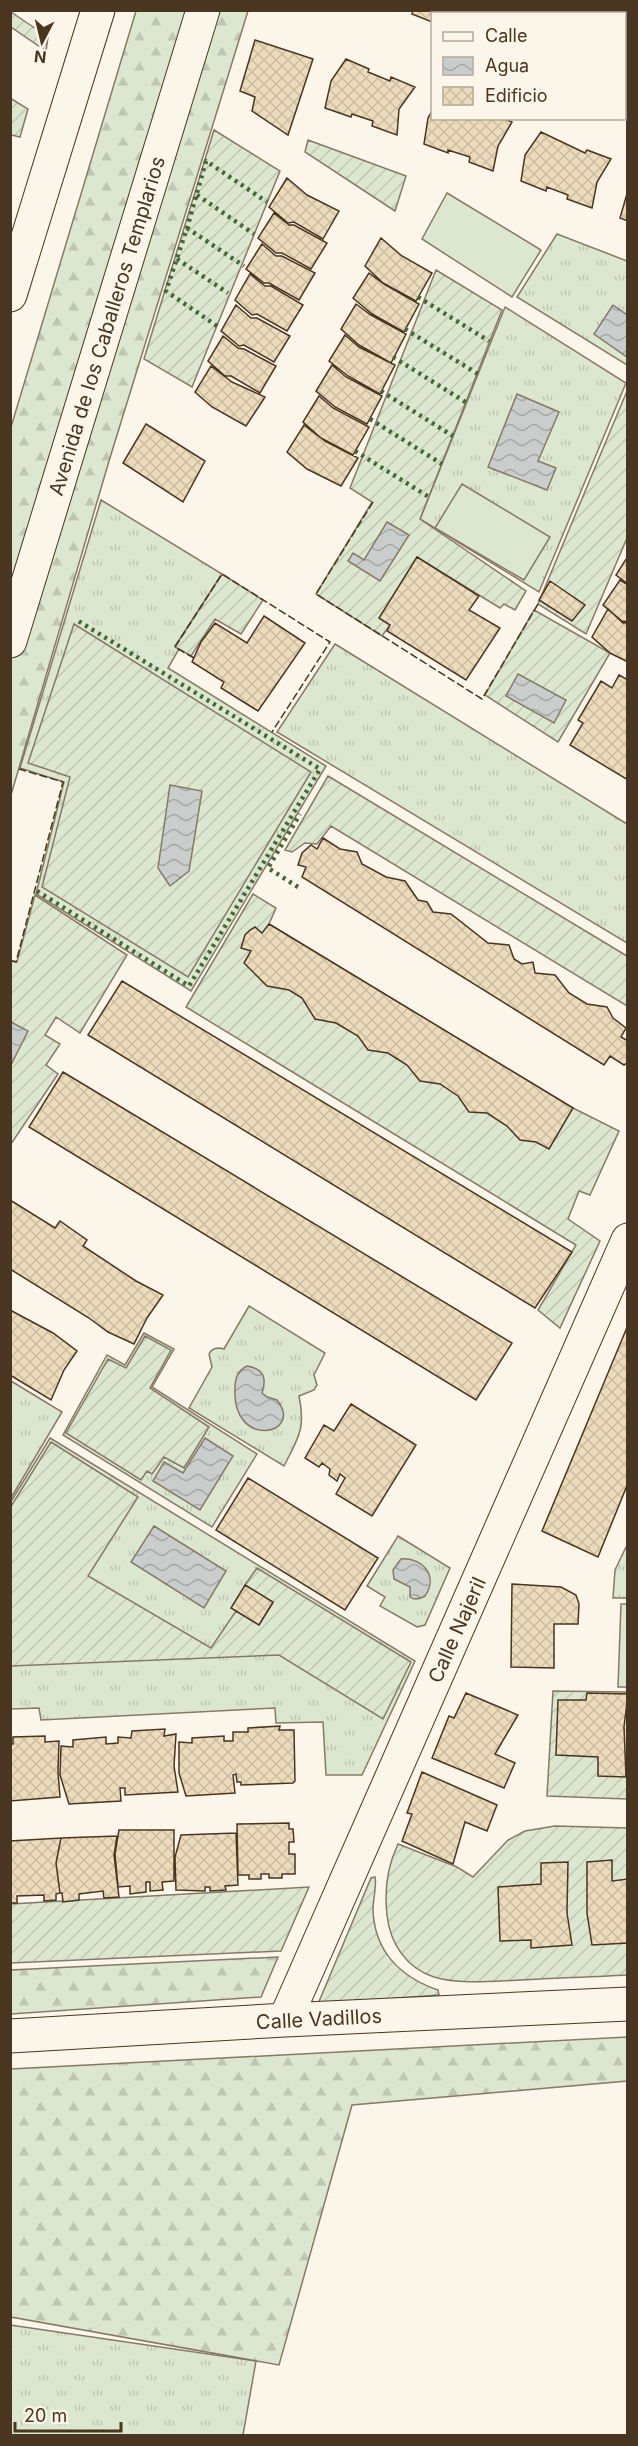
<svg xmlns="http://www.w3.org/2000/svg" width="638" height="2446" font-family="Inter,sans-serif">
  <defs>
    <pattern id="grass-tufts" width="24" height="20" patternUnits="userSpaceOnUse" patternTransform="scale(1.5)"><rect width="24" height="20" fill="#dce7d0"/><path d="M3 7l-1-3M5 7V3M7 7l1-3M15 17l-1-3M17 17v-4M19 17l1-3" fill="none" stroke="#bec7b2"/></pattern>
    <pattern id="forest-firs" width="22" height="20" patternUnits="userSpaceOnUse" patternTransform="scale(1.5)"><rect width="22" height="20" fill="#dce7d0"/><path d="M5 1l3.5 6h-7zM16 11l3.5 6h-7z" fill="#bec7b2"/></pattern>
    <pattern id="garden-furrows" width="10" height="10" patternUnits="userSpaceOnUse" patternTransform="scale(1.5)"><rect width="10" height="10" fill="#dce7d0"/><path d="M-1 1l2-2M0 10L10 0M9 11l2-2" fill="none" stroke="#bec7b2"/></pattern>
    <pattern id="water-waves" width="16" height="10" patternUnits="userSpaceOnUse" patternTransform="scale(1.5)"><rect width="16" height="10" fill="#c9cecd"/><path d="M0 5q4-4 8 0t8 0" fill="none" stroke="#a5a8a6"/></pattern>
    <pattern id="building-cross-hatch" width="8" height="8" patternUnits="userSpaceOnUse" patternTransform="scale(1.5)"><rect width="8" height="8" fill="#ecdcbc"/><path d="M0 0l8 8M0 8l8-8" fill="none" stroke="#ccbda1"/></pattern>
  </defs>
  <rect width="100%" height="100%" fill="#fbf6e9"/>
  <path fill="url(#grass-tufts)" stroke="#887966" stroke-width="1.5" d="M557 234 627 261V365L517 297Z
    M505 307 626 383 539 592 420 519Z
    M101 500 222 574 175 646 179 649 168 668 326 766 191 991 36 894 64 782 20 768Z
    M335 644 627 824V943L277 732Z
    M249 1306 325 1353 314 1375 317 1385 314 1390 299 1396C306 1429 298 1438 284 1466L189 1408 212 1367 209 1354C212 1348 217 1347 224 1349Z
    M144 1333 174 1349 152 1387 257 1454 212 1527 63 1435 107 1355 125 1365Z
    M11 1381 62 1412 11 1498Z
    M50 1438 415 1661 362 1775H326L323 1722 276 1723 275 1708 41 1720 39 1708 11 1709 10 1503Z
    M398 1536 450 1568 425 1625 417 1627 380 1606 385 1597 367 1586Z
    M627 1545V1598H613L615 1570Z
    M10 2325 256 2361 243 2435H11Z"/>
  <path fill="url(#forest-firs)" stroke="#887966" stroke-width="1.5" d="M136 11H248L109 461 11 795V427Z
    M278 1957 261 1997 11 2014V1970Z
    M627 2037V2081L352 2105 279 2365 11 2317V2069Z"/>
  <path fill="url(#garden-furrows)" stroke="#887966" stroke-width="1.5" d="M11 12 48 37 46 51 11 27Z
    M10 98 28 109 20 137 11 135Z
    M214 130 280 171 192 387 144 359Z
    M308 140 406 176 395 211 305 152Z
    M436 270 502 310 420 519 526 591 515 610 504 604 500 608 417 557 380 618 390 625 382 636 316 594 372 502 350 488Z
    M627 391V538L586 634 538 604Z
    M222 574 263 600 241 634 215 619 191 656 175 647Z
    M534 610 610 653 558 742 485 695Z
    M74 624 311 772 188 977 42 887 70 777 28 763Z
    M328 776 627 956V1006L331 826 317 844 305 843 292 852 285 850Z
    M253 894 276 908 269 924 573 1108 619 1131 590 1195 579 1191 568 1219 600 1241 560 1328 538 1310 576 1245 186 1007Z
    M35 895 127 955 80 1033 56 1017 45 1035 60 1044 46 1065 58 1074 11 1144V961L17 962Z
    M145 1336 171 1350 150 1388 209 1427 184 1468 164 1457 152 1474 147 1471 141 1480 66 1433 108 1359 126 1368Z
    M51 1442 138 1497 88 1576 211 1648 236 1611 259 1625 273 1603 245 1585 257 1568 411 1662 383 1719 279 1655 11 1666 10 1508Z
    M553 1691 627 1692V1799L547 1796Z
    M555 1826 627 1828V1975C592 1977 557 1978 521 1980 494 1981 461 1985 434 1977 406 1968 390 1943 387 1915 384 1889 387 1867 398 1844L457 1867 473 1877 508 1840 525 1831Z
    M375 1877C377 1886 373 1899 373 1909 374 1951 400 1977 438 1990L439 1995 318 2004 371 1878Z
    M309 1887 281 1951 11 1963V1904Z"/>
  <path fill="#dce7d0" stroke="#887966" stroke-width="1.5" d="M447 193 541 250 512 297 422 239Z
    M462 484 550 537 524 580 435 528Z
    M621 1604H627V1687H618Z"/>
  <path fill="url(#water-waves)" stroke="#887966" stroke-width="1.5" d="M613 305 627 315V357L594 334Z
    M517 394 559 412 538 461 556 468 547 490 488 467Z
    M387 522 409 535 380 581 348 561 353 553 364 560Z
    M518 674 566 700 554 723 506 696Z
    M170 785 202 791 189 871 170 886 158 868Z
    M11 1022 28 1031 11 1065Z
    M247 1366C264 1369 267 1378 262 1393L267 1397 277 1400C305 1435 232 1450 235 1389 235 1379 237 1371 247 1366Z
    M205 1438 233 1456 200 1510 153 1481 164 1462 183 1473Z
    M154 1526 226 1571 204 1608 131 1562Z
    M401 1559C422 1557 439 1576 425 1596 420 1599 415 1601 410 1597V1587L394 1579 393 1570Z"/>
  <path fill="url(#building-cross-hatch)" stroke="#4a3520" stroke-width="1.5" d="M413 10H439L438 14H432V22L412 14Z
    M472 10H548L555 13 471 14Z
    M255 40 313 59 288 135 252 111 255 97 240 91Z
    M624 43H628V95L624 94Z
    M346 59 369 69 368 72 390 81 391 77 415 87 399 109 397 135 372 126 373 121 352 114 351 117 325 108 331 81Z
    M432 111V118H502L512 122 498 146 493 171 469 162 470 157 448 150V153L424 144 428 118Z
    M541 132 585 153 587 150 611 159 597 182 592 208 567 199 568 195 547 187 546 191 521 181 525 155Z
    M287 178 307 195 339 211 323 239 294 222 288 223 269 207Z
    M628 190V221L620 218Z
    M274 213 289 225H294L327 243 311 269 282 253H276L258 238Z
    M381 238 402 256 432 273 416 301 383 283 365 266Z
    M262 244 276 256H282L315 273 299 300 269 283H264L246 269Z
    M369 273 384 284 419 304 404 332 372 314 353 298Z
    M250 274 265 286H271L303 305 287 331 257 314 252 315 235 300Z
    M356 304 371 315 406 334 391 363 359 345 341 329Z
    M236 305 251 318H257L290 336 274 362 244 345 239 346 221 331Z
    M345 335 359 347 395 365 380 394 348 376 329 361Z
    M223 336 238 348 244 349 276 366 260 393 231 376H225L208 361Z
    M332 365 346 377 382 396 367 424 335 407 316 391Z
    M211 366 232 382 265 397 246 426 212 407 195 392Z
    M319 396 333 408 369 427 353 455 321 438 303 422Z
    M146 424 205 461 183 502 123 463Z
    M304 425 325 441 358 458 341 486 307 469 287 452Z
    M628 556V584L616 575Z
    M417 557 479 596 469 610 500 628 466 680 387 631 390 625 379 618Z
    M620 580 628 585V624L623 622 603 605Z
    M550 581 585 605 572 621 539 600Z
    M608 609 623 623 624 621 628 623V662L610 653 592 637Z
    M264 616 305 643 258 711 221 688 224 682 192 662 201 642 215 623 247 643Z
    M619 675 628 680V780L570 745 583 723 578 720 601 681 612 688Z
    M323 838 340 849 357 852 362 864 386 877 405 881 418 900 427 902 433 912 451 914 488 943 509 945 514 959 522 964 533 962 535 973 555 975 569 993 587 1004 607 1007 613 1018 626 1028 621 1037 628 1041V1062L624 1065 610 1056 604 1065 302 877 306 867 298 865 302 853 311 845 317 849Z
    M269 924 573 1108 549 1149 536 1142 520 1140 507 1126 487 1113 469 1112 458 1096 440 1084 420 1081 407 1065 388 1053 368 1050 358 1036 336 1023 315 1019 302 998 289 990 267 986 244 963 251 951 241 948 245 935 250 930 255 927 262 933Z
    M122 981 572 1252 535 1308 88 1035Z
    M63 1072 512 1343 476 1400 29 1127Z
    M10 1200 55 1228 60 1221 87 1240 83 1246 136 1281 163 1295 147 1318 134 1344 108 1332 89 1318 10 1269Z
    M10 1310 53 1333 77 1351 64 1370 51 1400 10 1375Z
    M628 1325V1483L598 1557 542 1531Z
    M351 1404 416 1445 372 1516 336 1494 345 1478 340 1474 337 1481 329 1475 330 1469 322 1463 319 1467 305 1458 324 1425 334 1431Z
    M248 1478 378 1558 345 1610 216 1530Z
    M512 1584 561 1587 576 1595 579 1604 578 1624H554V1668L511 1667Z
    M245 1585 273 1602 259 1625 231 1608Z
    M466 1693 518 1715 495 1754 515 1763 504 1788 432 1758 449 1716 454 1718Z
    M587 1693 628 1694 624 1727 626 1777 598 1776V1757L556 1755 558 1700H586Z
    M280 1726 279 1730H294L295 1781 293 1783 241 1785V1782H237L236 1774 233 1775 235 1793 186 1796 179 1773V1742L192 1743V1738L224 1736V1741H233V1732H248V1728Z
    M165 1729 164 1736 176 1734 174 1766 178 1792 125 1795V1788H120L121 1801 69 1804 60 1775 61 1746 73 1747V1740L106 1737V1744L118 1743V1737L131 1738 132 1731Z
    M45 1736V1742L59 1741 58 1772 60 1797 10 1801V1744H13V1737Z
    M422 1772 497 1805 487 1831 465 1822 453 1864 402 1841 412 1814 407 1813Z
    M289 1823V1829H293L294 1842H289V1854H295V1874H282V1878H269V1874H261V1879H249V1875H238L237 1824Z
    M119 1830H174V1881L162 1882 163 1890 150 1891V1882H146V1892L130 1894V1886L118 1887 115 1854Z
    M236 1833 238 1885 225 1886 226 1890 210 1891V1887H205V1891L176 1890 175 1857 181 1835Z
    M117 1836 114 1855 119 1897 104 1898 103 1891 79 1894V1900L63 1902 62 1893H60L56 1863 61 1838Z
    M61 1838 56 1863 60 1893 56 1894V1900L44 1901V1895L17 1896V1903H10V1841Z
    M612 1860V1881L628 1879V1943L592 1945 587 1913V1862Z
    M568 1862 567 1913 572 1945 531 1948V1940L500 1941 498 1887 541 1884V1863Z"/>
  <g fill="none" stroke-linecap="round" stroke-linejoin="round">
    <defs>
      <path id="minor" d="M10 295 98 10
        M10 641 203 10
        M285 2020 628 1240
        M10 2036 285 2020 628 2004"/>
    </defs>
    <use href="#minor" stroke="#4a3520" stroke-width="35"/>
    <use href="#minor" stroke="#fbf6e9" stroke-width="33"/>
    <path stroke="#436837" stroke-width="4.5" stroke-dasharray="3 4.5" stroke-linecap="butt" d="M197 195 254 234
      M187 228 244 266
      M177 259 228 293
      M418 297 489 341
      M217 326 166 291 187 228 206 161 267 202
      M405 329 478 374
      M393 357 467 403
      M381 391 453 436
      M370 419 442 464
      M355 451 429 497
      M298 887 268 868 300 814
      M37 891 189 986 320 769 75 619"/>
    <path stroke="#4a3520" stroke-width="1.5" stroke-dasharray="8 3" stroke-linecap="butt" d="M373 502 316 594 482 699 538 604
      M194 658 175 647 222 574 330 642 272 732
      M10 960 16 962 63 782 19 769"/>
  </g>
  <g text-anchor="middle" stroke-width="4.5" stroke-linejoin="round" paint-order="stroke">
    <g font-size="20" fill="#4a3520" stroke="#fbf6e9">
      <text transform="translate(107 326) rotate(-73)" y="7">Avenida de los Caballeros Templarios</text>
      <text transform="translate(457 1630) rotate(-66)" y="7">Calle Najeril</text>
      <text transform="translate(319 2019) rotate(-3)" y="7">Calle Vadillos</text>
    </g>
  </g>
  <rect width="638" height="2446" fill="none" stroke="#4a3520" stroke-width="24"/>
  <rect x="431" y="12" width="195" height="108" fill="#fbf6e9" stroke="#b4a999" stroke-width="1.5"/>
  <rect x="443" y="32" width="30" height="9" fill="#fbf6e9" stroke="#b4a999" stroke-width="1.5"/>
  <text x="485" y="42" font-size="18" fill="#4a3520">Calle</text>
  <rect x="443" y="57" width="30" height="18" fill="url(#water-waves)" stroke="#b4a999" stroke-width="1.5"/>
  <text x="485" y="72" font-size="18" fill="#4a3520">Agua</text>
  <rect x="443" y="87" width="30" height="18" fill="url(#building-cross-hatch)" stroke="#b4a999" stroke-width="1.5"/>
  <text x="485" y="102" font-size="18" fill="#4a3520">Edificio</text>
  <g transform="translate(42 42) rotate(187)" stroke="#fbf6e9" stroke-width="4.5" paint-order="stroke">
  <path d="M0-4.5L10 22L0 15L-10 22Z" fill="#4a3520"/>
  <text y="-9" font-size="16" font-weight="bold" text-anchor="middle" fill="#4a3520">N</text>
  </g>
  <path d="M15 2422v9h106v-9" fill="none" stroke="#4a3520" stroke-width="3"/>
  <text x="24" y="2422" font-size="18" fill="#4a3520" stroke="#fbf6e9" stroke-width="4.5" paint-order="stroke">20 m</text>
</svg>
